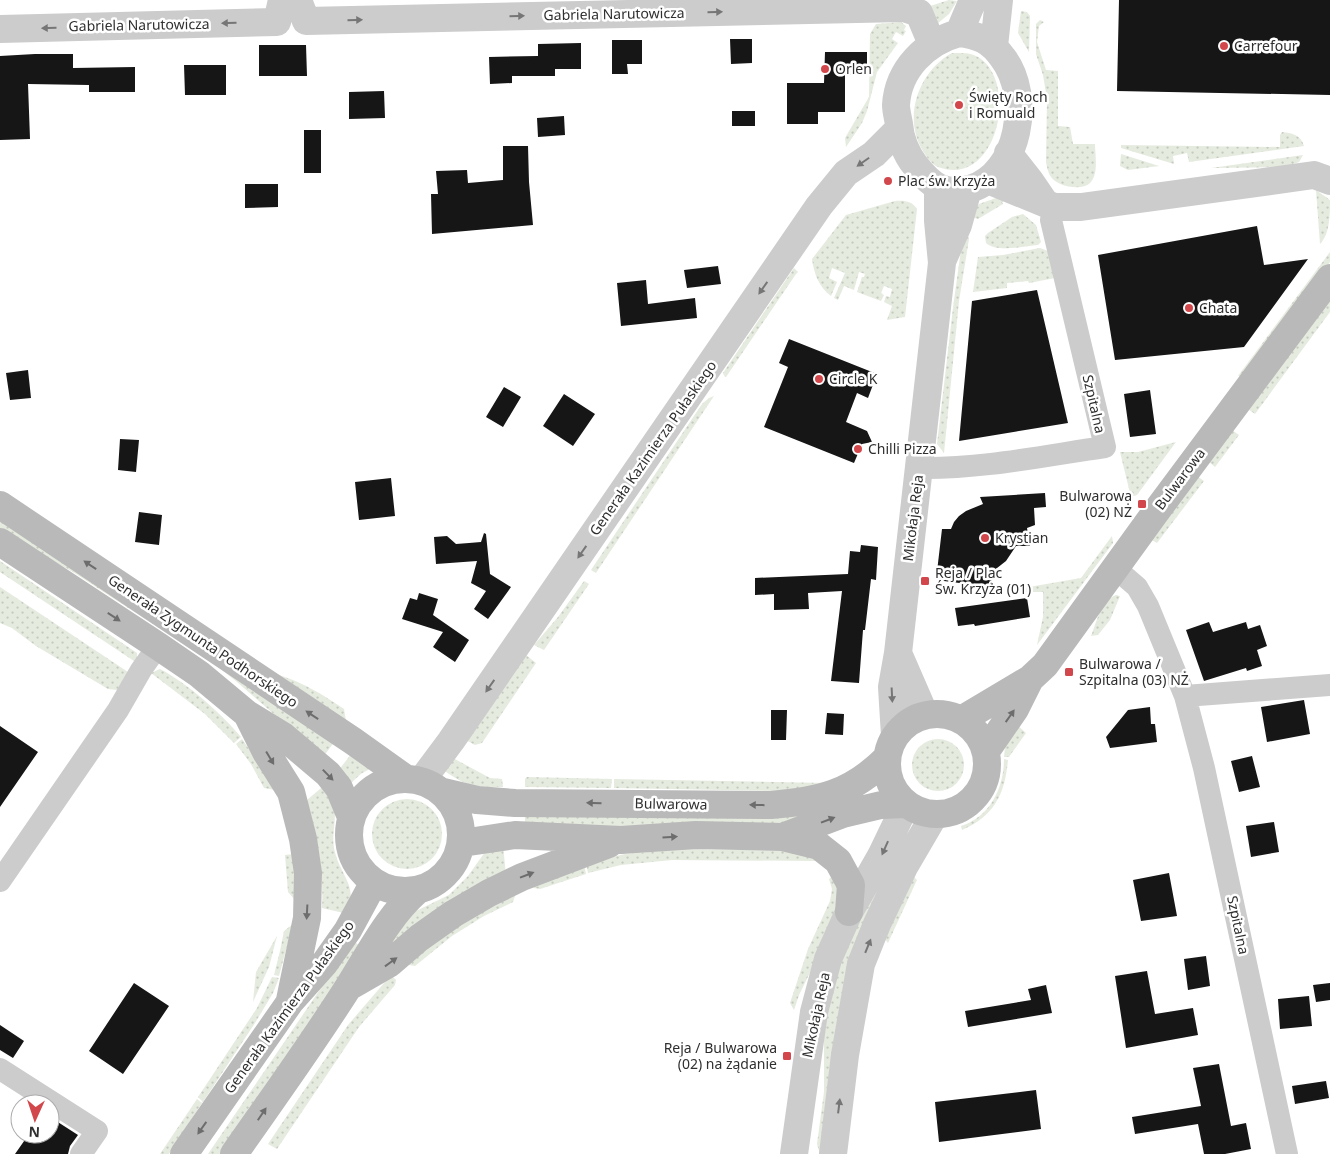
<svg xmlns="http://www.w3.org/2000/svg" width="1330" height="1154" font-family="'Noto Sans',sans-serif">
  <defs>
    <pattern id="grass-dots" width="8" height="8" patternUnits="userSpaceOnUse" patternTransform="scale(1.25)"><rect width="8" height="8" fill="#e5ebdf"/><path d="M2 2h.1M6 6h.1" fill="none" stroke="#c5cac0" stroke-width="1.8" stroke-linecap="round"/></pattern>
  </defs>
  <rect width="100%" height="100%" fill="#fff"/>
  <path fill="url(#grass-dots)" d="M949 0 957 1 949 14 937 24 930 6Z
    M1021 11 1027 12 1030 16 1029 52 1018 33Z
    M1040 20 1044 22 1039 26 1037 42 1046 70 1058 71V126L1070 127 1073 144H1095C1095 155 1099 174 1090 183 1082 191 1058 187 1051 177 1048 173 1047 167 1046 162L1047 99 1043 75 1036 54V24Z
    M901 22 906 26 904 30 906 31 903 36 896 32 892 39 898 43 877 72 867 111 862 123 846 147 845 138 869 97 870 34 876 24Z
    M952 53C961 53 970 52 978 57 1020 82 997 189 938 167 931 164 926 156 923 151 902 117 919 71 952 53Z
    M1282 132C1292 133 1301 135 1304 146L1189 162 1187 153 1173 156 1174 164 1121 148V145L1280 147V135Z
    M1121 154 1159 166 1128 170 1120 166Z
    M1303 155 1299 162 1285 167 1211 168Z
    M1316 190 1330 200C1330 214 1330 234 1320 244Z
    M996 198 1007 199 1002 202 1003 204 978 219 969 216 979 204Z
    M895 201C904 200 912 201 917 209L905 317 887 320 892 306 884 302 886 296 890 297 892 289 884 286 881 293 884 295 881 301 857 292 862 277H864L865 274 859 272 854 290 844 286 838 300 834 298 845 273 832 268 829 278 837 282 831 296C819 287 814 274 812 259L846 215Z
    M1023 214 1036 225 1041 242 1038 245C1023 246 998 253 986 243L985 236 988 233 1012 217Z
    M963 235 968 236 969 239 959 301 944 453 937 444 953 308Z
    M1040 248 1048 251 1055 278 1029 283 1028 281 1007 283V288L973 292 978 257 1003 255Z
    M1330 252V262L1324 271 1245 376H1238Z
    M794 268 798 272 796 274 726 377H725L723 373Z
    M1330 298V312L1255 414 1248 409Z
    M714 396 596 573 591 570 702 404 709 398Z
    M1232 430 1239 435 1215 467 1209 462Z
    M1176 442 1137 495 1131 497 1120 452H1138Z
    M1197 476 1204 481 1157 543 1150 539Z
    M0 517 335 741 323 757 237 682 217 666 73 572 0 532Z
    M1112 536 1113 543 1037 645 1043 617V592H1012V590L1081 578Z
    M0 561 137 653V663L0 572Z
    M584 581 589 584 544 650 534 645 558 617Z
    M0 587 131 674 117 690 108 689 36 646 12 628 0 623Z
    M1116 595 1120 596 1110 620 1098 635 1091 636C1097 622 1100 601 1116 595Z
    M526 655 536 663 482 743 475 745 464 739Z
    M160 669C187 683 221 713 241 737L234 743 205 714 151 673Z
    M279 675C306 684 320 693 344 709L346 721Z
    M1015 723 1026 733 1009 757H1004L1005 747Z
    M242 739 261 766 275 790 264 788 251 764 236 744Z
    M912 765a26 26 0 1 1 52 0a26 26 0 1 1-52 0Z
    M352 753 372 768 362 773 352 782 338 771Z
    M451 757 490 778 502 779 503 787C474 787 467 787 442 769Z
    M1004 759 1008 760C1005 793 995 816 962 830L961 826C990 817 1004 788 1004 759Z
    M527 777 612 779 611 788 525 787V779Z
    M614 779 826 783 827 786 777 791 614 788Z
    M327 783C329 792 335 803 335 813 335 825 332 836 334 848 339 875 358 883 348 914L322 908C324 871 317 836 307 800Z
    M372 834a35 35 0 1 1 70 0a35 35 0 1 1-70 0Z
    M820 807 784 825 525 828V809Z
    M503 845 506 876 396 949 391 942 397 930 416 911 449 895 468 876 485 852Z
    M684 849 801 851 818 861 672 860 621 865 588 873 586 863 625 854Z
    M294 854 296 901 288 892 285 855Z
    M584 864 586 874 540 889 534 888 531 882Z
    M886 865 820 1154 817 1144 824 1092V1036L828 998 843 956Z
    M837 872 842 896 825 942 799 995 794 1010 790 1003 808 949 830 901 832 889 829 879Z
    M914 877 917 880 916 882 888 943 885 939Z
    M513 890 515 896 513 902 484 916 452 936 415 966 409 965 405 961Z
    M293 924 279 976 274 975 280 951 284 931Z
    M277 936 269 967 253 1002 256 972Z
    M353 941 362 947 222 1154H208Z
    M391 975 396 980 395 985 359 1027 277 1149 268 1144 348 1025Z
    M272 977 279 978 273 993 255 1023 203 1102 198 1097 257 1008Z
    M197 1099 202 1103 169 1154H160Z"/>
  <path fill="#161616" d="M1119 0H1330V95L1117 91Z
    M730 39H752V63L731 64Z
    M612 40H642V64H627L628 74H612Z
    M581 43V69H555V76H512V83L490 84 489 57 538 56V44Z
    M259 45H306L307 76H259Z
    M825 52H867V75H845V112H818V124H787V83H824Z
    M35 54H73V68L135 67V92H89V85L28 84 30 139 0 140V56Z
    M184 65H226V95H185Z
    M384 91 385 118 349 119V92Z
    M732 111H755V126H732Z
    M564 116 565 135 538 137 537 118Z
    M304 130H321V173H304Z
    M503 146H528L529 182 533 225 432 234 431 194H438L436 171 467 170 468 183 503 180Z
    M245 184H278V207L245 208Z
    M1257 226 1264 265 1308 259 1244 347 1115 360 1098 255Z
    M718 266 721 284 687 288 684 270Z
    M646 280 648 304 695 298 697 318 621 326 617 283Z
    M1037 290 1068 423 959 441 972 301Z
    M789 339 877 374 868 398 857 393 846 422 867 431 872 442 862 444 854 463 764 427 788 367 779 363Z
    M28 370 31 398 10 400 6 373Z
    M504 387 521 397 503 427 486 417Z
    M1150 390 1156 434 1130 437 1124 394Z
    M564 394 595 414 573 446 543 426Z
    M120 439 139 440 136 472 118 470Z
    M391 478 395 516 359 520 355 482Z
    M1045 493 1046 507 1034 508 1035 525 1027 528 1030 546H1016L1006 561 992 572 991 587 936 580 942 529H951L954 522 959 516 966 511 983 504 980 497Z
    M139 512 162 515 159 545 135 542Z
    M484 533 486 534 490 574 511 587 488 619 474 609 486 591 471 583 477 561 436 564 434 537 447 536 456 544 469 543 481 542Z
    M861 545 878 547 876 580 871 579 865 630H863L859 683 831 681 842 591 808 593 809 609 774 610V594L755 595V578L848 574 850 551 860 552Z
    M419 593 438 599 433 615 469 640 455 662 433 647 443 632 402 619 410 598 417 600Z
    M1027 598 1030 617 975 626 974 624 958 626 955 608Z
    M1209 622 1213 632 1246 622 1248 629 1260 625 1267 646 1257 650 1262 666 1247 671 1246 668 1204 681 1186 630Z
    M1304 700 1310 734 1267 742 1261 707Z
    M1150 707 1151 724H1155L1157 742 1110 748 1106 737 1128 710Z
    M771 710H787L786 740H771Z
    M827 713 844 714 843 735 825 734Z
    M0 726 38 752 0 807Z
    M1252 756 1260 787 1239 792 1231 761Z
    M1274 822 1279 852 1251 857 1246 826Z
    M1169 873 1177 916 1141 921 1133 880Z
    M1206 956 1210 986 1188 990 1184 959Z
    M1147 971 1155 1014 1193 1008 1198 1035 1126 1048 1115 976Z
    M134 983 169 1006 123 1074 89 1051Z
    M1330 983V1000L1316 1002 1313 985Z
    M1046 985 1052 1013 968 1027 965 1011 1031 1000 1028 989Z
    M1309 996 1312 1026 1280 1029 1278 999Z
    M0 1025 24 1041 13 1058 0 1050Z
    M1219 1064 1231 1126 1246 1123 1251 1149 1225 1154H1204L1198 1124 1135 1134 1132 1117 1201 1106 1193 1068Z
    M1326 1081 1329 1098 1295 1104 1292 1086Z
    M1036 1090 1041 1129 939 1142 935 1102Z
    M50 1117 78 1135 70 1146 68 1154H15L29 1134H50Z"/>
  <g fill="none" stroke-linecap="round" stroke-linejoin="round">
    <path stroke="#ccc" stroke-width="22" d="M919 468C981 469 1043 456 1105 447L1051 220 1054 207
      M1115 568 1137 587 1148 606 1185 696 1204 768 1287 1154
      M1185 696 1330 685
      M0 881 118 710 141 670 158 646
      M0 1069 97 1131 81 1154"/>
    <path stroke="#ccc" stroke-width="28" d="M298 0 306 21 904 8 919 13 932 44
      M0 29 277 22 282 0
      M959 33C979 35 991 41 1003 58 1032 96 1020 174 970 189 959 192 950 192 940 188 930 183 922 174 915 165 906 154 900 138 899 124 898 118 896 111 896 105 898 69 926 42 959 33Z
      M959 33 973 0
      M994 46 999 0
      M1008 153 1030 181 1045 203
      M988 180 1054 207H1081L1314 175 1330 181
      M943 259 958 225 968 189
      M898 653 925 715
      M895 736 892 687 898 653 942 263 938 221V187
      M422 780 451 741 819 206 846 173 874 154 899 129
      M794 1154 814 1012 828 959 849 912 881 856 906 804
      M833 1154 845 1055 861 964 877 924 904 867 935 814"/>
    <path stroke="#b9b9b9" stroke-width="28" d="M0 505 353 741 405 778
      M0 542 158 646 199 674 247 714 283 736 328 774 339 788 351 817
      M887 764a50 50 0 1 1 100 0a50 50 0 1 1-100 0Z
      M247 714 266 752 291 792 303 839 308 873 307 918 290 1000
      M961 720 1030 679 1045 665 1155 513 1330 278
      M986 751 1015 709 1030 679
      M349 835a56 56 0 1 1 112 0a56 56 0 1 1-112 0Z
      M443 792 477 800 515 803 771 805C819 801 851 794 887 758
      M782 837 819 846 838 861 851 885 849 912
      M462 843 515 835 621 840 696 835 782 837 843 814 881 805 906 804
      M350 986 390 963 419 938 453 914 489 893 522 877 609 844
      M184 1154 290 1002 324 964 348 930 374 882
      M234 1154C273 1098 313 1043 349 986 370 953 388 916 418 890"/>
  </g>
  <defs><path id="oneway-solid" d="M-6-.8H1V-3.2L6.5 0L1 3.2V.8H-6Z" transform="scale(1.25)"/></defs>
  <g fill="#767676">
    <use href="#oneway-solid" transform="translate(715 12) rotate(-2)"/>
    <use href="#oneway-solid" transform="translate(517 16) rotate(-1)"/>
    <use href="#oneway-solid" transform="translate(355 20) rotate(-1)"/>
    <use href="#oneway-solid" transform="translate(229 23) rotate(179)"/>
    <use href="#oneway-solid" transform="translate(49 28) rotate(179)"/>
    <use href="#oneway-solid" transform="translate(863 162) rotate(145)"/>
    <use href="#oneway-solid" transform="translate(763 288) rotate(125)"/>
    <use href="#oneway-solid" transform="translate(582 552) rotate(125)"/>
    <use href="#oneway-solid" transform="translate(490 686) rotate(125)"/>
    <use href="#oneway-solid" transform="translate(892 695) rotate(87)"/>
    <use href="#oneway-solid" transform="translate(885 848) rotate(114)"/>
    <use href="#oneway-solid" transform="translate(868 946) rotate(-68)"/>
    <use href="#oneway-solid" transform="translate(839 1106) rotate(-83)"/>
  </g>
  <g fill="#6d6d6d">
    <use href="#oneway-solid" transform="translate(90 565) rotate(-146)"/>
    <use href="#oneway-solid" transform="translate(114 617) rotate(33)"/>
    <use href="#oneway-solid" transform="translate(312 715) rotate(-146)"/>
    <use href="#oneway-solid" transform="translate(1010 716) rotate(-55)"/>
    <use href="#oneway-solid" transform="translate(270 758) rotate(59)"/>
    <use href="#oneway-solid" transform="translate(328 775) rotate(46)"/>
    <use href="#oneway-solid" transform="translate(594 803) rotate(-179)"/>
    <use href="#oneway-solid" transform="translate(757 805) rotate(-179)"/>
    <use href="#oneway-solid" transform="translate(828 820) rotate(-21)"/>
    <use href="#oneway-solid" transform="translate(670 837) rotate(-4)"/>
    <use href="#oneway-solid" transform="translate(527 875) rotate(-21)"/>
    <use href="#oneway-solid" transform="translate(307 912) rotate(93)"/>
    <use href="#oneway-solid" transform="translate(391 962) rotate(-36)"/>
    <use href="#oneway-solid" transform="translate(262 1114) rotate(-56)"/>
    <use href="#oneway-solid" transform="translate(202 1128) rotate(125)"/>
  </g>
  <g fill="#d1474b" stroke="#fff" stroke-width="2">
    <circle cx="1224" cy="46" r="5"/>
    <circle cx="825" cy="69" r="5"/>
    <circle cx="959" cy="105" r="5"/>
    <circle cx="888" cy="181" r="5"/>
    <circle cx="1189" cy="308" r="5"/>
    <circle cx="819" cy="379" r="5"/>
    <circle cx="858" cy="449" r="5"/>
    <rect x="1137" y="499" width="10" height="10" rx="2.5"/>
    <circle cx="985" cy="538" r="5"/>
    <rect x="920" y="576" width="10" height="10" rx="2.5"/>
    <rect x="1064" y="667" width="10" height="10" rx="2.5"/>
    <rect x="782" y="1051" width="10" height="10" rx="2.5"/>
  </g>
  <g text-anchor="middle" stroke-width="5" stroke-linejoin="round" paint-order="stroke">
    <g font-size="14" fill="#2f2f2f" stroke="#fff">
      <text transform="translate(614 14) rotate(-1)" y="5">Gabriela Narutowicza</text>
      <text transform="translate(139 25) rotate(-1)" y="5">Gabriela Narutowicza</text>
      <text transform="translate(1094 404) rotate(77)" y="5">Szpitalna</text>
      <text transform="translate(653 448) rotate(-55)" y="5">Generała Kazimierza Pułaskiego</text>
      <text transform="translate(1180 479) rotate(-53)" y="5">Bulwarowa</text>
      <text transform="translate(913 518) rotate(-83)" y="5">Mikołaja Reja</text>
      <text transform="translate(203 641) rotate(34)" y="5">Generała Zygmunta Podhorskiego</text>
      <text transform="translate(671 804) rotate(1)" y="5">Bulwarowa</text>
      <text transform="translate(1238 925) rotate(78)" y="5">Szpitalna</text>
      <text transform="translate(289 1007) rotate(-54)" y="5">Generała Kazimierza Pułaskiego</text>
      <text transform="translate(816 1015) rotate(-78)" y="5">Mikołaja Reja</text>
    </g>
    <g font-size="14" fill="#2f2f2f" stroke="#fff" text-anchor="start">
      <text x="1234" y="51">Carrefour</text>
      <text x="835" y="74">Orlen</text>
      <text x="969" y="102">Święty Roch<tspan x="969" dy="16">i Romuald</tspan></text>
      <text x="898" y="186">Plac św. Krzyża</text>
      <text x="1199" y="313">Chata</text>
      <text x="829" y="384">Circle K</text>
      <text x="868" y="454">Chilli Pizza</text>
      <text x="1132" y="501" text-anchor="end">Bulwarowa<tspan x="1132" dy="16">(02) NŻ</tspan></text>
      <text x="995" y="543">Krystian</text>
      <text x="935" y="578">Reja / Plac<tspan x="935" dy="16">Św. Krzyża (01)</tspan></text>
      <text x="1079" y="669">Bulwarowa /<tspan x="1079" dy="16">Szpitalna (03) NŻ</tspan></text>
      <text x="777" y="1053" text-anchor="end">Reja / Bulwarowa<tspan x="777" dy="16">(02) na żądanie</tspan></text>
    </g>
  </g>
  <g transform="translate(35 1119) rotate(183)"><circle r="24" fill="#ffffff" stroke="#acacac"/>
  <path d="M0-4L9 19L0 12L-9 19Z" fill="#d1474b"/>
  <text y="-8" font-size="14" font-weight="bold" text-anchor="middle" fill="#2f2f2f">N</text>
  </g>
</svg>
